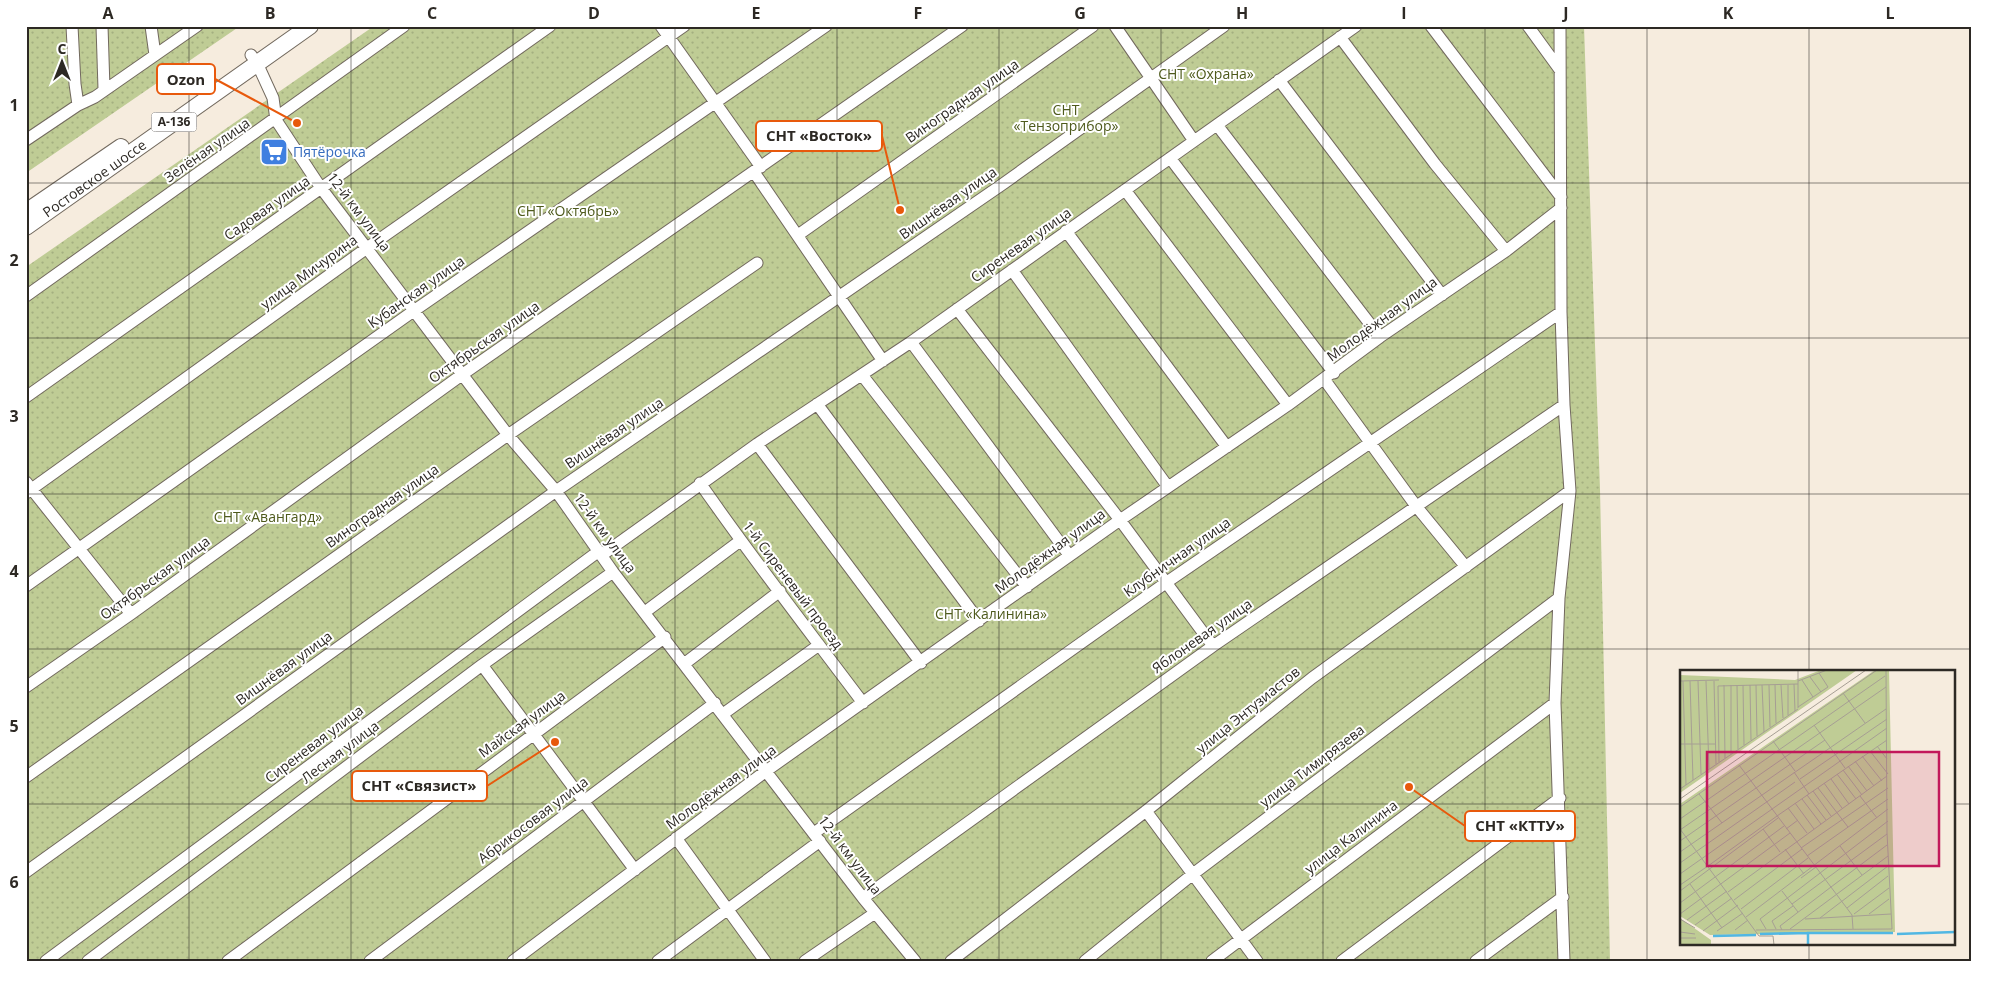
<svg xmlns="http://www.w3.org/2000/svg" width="1998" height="987" font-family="'Open Sans',sans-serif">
  <defs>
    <pattern id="garden-dots" width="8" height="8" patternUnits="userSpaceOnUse" patternTransform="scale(1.25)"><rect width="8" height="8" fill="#bfcc95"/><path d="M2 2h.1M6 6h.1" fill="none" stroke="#a4af80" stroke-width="1.8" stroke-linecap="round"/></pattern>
  </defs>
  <rect width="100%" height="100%" fill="#f6ecde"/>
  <path fill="url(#garden-dots)" d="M26 26H240L26 173Z
    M374 26H1584L1600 489 1610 961H26V267Z"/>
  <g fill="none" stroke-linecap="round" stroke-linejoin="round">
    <defs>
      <path id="minor" d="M72 26 75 84 78 105
        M102 26 104 89
        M151 26 155 55
        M661 26 761 167
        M1115 26 1194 141
        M1431 26 1561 197
        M1528 26 1560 70
        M1560 26 1561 312 1564 405 1570 491 1559 598 1555 703 1564 961
        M1340 37 1435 164 1506 251
        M251 55 257 63 273 98 276 120 321 188 508 435 556 491 613 572 863 898 915 961
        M1279 80 1442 295
        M1217 125 1380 337
        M26 140 78 105 95 97 197 26
        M1170 158 1334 373
        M754 172 883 361
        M1125 190 1288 405
        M1066 231 1227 447
        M798 235 1093 26
        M1012 270 1168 487
        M26 296 404 26
        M957 309 1120 520 1213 646
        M911 342 1069 555
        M862 375 1027 587
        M1324 379 1416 506 1466 567
        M26 397 550 26
        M817 404 979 621
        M757 444 921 663
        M26 482 131 614
        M700 483C752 558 808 630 863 703
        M26 493 367 248 684 26
        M602 555 757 444 911 342 1356 26
        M26 586 415 310 826 26
        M645 612 740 541
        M684 664 780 591
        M482 665 635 870
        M26 687 131 614 463 374 962 26
        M723 714 819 645
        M26 777 508 435 757 263
        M1146 811 1257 961
        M814 833 1167 582 1561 312
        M676 838 765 961
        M26 872 556 491 1000 186 1224 26
        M863 898 1213 646 1564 405
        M46 961 599 551
        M88 961 482 665 613 572
        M228 961 665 637
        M370 961 715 703
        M513 961 766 771 1120 520 1288 405 1380 337 1506 251 1561 208
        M658 961 820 841
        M805 961 875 913
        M951 961 1146 811 1312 678 1570 491
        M1085 961 1193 874 1559 598
        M1212 961 1555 703
        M1342 961 1560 798
        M1476 961 1563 897"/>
      <g id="highway">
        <path d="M26 212 121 147"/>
        <path id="s1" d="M26 227 310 26"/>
      </g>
    </defs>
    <use href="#minor" stroke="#72695e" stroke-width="13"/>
    <use href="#highway" stroke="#72695e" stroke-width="18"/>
    <use href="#minor" stroke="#fff" stroke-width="11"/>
    <use href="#highway" stroke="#fff" stroke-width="16"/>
  </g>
  <path fill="none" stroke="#2d2924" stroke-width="1" stroke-opacity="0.55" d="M189 26V961M351 26V961M513 26V961M675 26V961M837 26V961M999 26V961M1161 26V961M1323 26V961M1485 26V961M1647 26V961M1809 26V671M26 183H1972M26 338H1972M26 494H1972M26 649H1972M26 804H1682M1954 804H1972M1809 943V961"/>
  <defs>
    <symbol id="supermarket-square" viewBox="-11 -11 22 22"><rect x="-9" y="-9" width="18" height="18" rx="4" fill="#3f7fe0" stroke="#fff"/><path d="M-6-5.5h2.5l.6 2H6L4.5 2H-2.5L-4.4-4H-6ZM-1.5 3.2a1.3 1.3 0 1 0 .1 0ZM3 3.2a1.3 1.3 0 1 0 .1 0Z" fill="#fff"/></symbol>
  </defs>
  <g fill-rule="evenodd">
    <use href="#supermarket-square" x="258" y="136" width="32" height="32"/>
  </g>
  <g text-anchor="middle" stroke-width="4" stroke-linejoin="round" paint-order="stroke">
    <rect fill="#fff" stroke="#6c6966" stroke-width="1" x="151.5" y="112.5" width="45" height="19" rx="4"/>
    <g font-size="12" font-weight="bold" fill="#2d2924">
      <text x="174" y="126">А-136</text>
    </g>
    <g font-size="14" fill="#4e5a1c" stroke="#fff">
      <text x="1206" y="79">СНТ «Охрана»</text>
      <text x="1066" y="115">СНТ<tspan x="1066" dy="16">«Тензоприбор»</tspan></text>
      <text x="568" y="216">СНТ «Октябрь»</text>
      <text x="268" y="522">СНТ «Авангард»</text>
      <text x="991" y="619">СНТ «Калинина»</text>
    </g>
    <g font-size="14" fill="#2d2924" stroke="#fff">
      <text transform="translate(962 101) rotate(-35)" y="5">Виноградная улица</text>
      <text transform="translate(207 150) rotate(-35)" y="5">Зелёная улица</text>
      <text dy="5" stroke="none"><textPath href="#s1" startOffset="84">Ростовское шоссе</textPath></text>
      <text transform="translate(948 203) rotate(-35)" y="5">Вишнёвая улица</text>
      <text transform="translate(267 208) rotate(-35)" y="5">Садовая улица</text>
      <text transform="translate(359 212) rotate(53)" y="5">12-й км улица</text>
      <text transform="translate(1021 245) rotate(-35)" y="5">Сиреневая улица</text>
      <text transform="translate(309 272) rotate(-36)" y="5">улица Мичурина</text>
      <text transform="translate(416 292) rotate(-35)" y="5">Кубанская улица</text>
      <text transform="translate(1382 319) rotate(-36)" y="5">Молодёжная улица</text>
      <text transform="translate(484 342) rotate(-35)" y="5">Октябрьская улица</text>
      <text transform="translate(614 433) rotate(-34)" y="5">Вишнёвая улица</text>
      <text transform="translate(382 506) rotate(-35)" y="5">Виноградная улица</text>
      <text transform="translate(605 533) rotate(54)" y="5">12-й км улица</text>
      <text transform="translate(1050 551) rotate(-36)" y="5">Молодёжная улица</text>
      <text transform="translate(1177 557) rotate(-35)" y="5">Клубничная улица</text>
      <text transform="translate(155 578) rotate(-36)" y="5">Октябрьская улица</text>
      <text transform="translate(793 585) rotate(53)" y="5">1-й Сиреневый проезд</text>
      <text transform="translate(1202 636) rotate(-35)" y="5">Яблоневая улица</text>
      <text transform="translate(284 668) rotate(-36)" y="5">Вишнёвая улица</text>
      <text transform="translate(1248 710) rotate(-39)" y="5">улица Энтузиастов</text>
      <text transform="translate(522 724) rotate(-36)" y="5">Майская улица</text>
      <text transform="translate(314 744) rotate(-37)" y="5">Сиреневая улица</text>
      <text transform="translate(340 752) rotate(-37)" y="5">Лесная улица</text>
      <text transform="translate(1312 766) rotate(-37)" y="5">улица Тимирязева</text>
      <text transform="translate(721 787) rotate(-36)" y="5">Молодёжная улица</text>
      <text transform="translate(533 820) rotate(-37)" y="5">Абрикосовая улица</text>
      <text transform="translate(1351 837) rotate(-37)" y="5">улица Калинина</text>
      <text transform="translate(850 855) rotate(53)" y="5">12-й км улица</text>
    </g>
    <g font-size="14" fill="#366cbe" stroke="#fff" text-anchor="start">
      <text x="293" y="157">Пятёрочка</text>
    </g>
  </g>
  <g transform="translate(1680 670)">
    <rect width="275" height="275" fill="#f6ecde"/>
    <path d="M141 0H177L0 123V5L115 10ZM195 0H209L215 262 30 265 0 246V134ZM0 248 31 270V275H0Z" fill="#bfcc95"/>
    <path fill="none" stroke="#51b7e3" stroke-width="2.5" d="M80 264 128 263M217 264 275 262M33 266 76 265M128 275V263H213"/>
    <path fill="none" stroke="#a69e94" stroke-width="1" d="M118 0V38M130 7 141 22M122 10 133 27M0 11 39 10M3 11 6 115M10 11 13 110M18 11 21 104M26 11 29 99M34 11 36 94M118 11 147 0M114 14 115 41M44 15 45 88M51 15V84M57 15 58 79M63 15 64 75M70 15 71 70M76 15 77 66M82 15 84 62M89 15 90 57M95 15 96 53M101 15 103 48M108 15V45M163 23 185 53M118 37 148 17 139 3M134 55 165 98M93 71 115 101M0 74H36M197 76 207 89M190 81 208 104M182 86 202 111M175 91 194 116M39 92 38 16 118 14M59 95 172 245 173 259M168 96 187 121M163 100 182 125M114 102 129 124M157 104 176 129M120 109 207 49M151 109 169 134M144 113 162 138M138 118 168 157M0 119 118 39M133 121 151 146M19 124 42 153M127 125 146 150M180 126 197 148M0 129 186 0M122 129 141 154M115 133 134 159M0 137 197 0M108 138 127 163M97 146 207 70M0 149 205 6M0 159 79 266H93L94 275M83 159 100 182M106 159 118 150M0 160 206 17M0 171 145 70M160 176 182 205M121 178 208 118M105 179 124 204M0 182 206 39M127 186 208 129M0 193 115 112M28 196 97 146M0 204 207 58M121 208 136 197M10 214 42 258M0 215 28 196M151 217 207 175M0 221 98 148M102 221 118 242M48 222 207 106M54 230 122 179M0 233 104 156M112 234 207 164M167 238 208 206M61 239 128 188M0 244 110 163M174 244 209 218M189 244 209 229M66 247 208 139M140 248 208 196M0 249 15 258M125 249 211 244M7 250 47 221M15 255 52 228M86 259 80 249 208 151M96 259 92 251 113 236M110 259 208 186M55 260 68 250M76 260 212 259 207 163 206 0M102 260 100 256 151 217M23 261 58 235M37 261 63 243M0 262 15 264M0 268H16"/>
    <path fill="#c2185b" fill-opacity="0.15" stroke="#c2185b" stroke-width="2.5" d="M27 82H259V196H27Z"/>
    <rect width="275" height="275" fill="none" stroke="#2d2924" stroke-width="2.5"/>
  </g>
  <path fill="none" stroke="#e8590c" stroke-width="2" d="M297 123L215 79M900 210L882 136M555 742L487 786M1409 787L1465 826"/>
  <g fill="#e8590c" stroke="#fff" stroke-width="2">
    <circle cx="297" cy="123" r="5"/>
    <circle cx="900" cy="210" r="5"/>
    <circle cx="555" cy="742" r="5"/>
    <circle cx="1409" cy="787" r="5"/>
  </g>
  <g fill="#fff" stroke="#e8590c" stroke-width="2">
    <rect x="157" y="64" width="58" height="30" rx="5"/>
    <rect x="756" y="121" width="126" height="30" rx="5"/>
    <rect x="352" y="771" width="135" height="30" rx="5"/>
    <rect x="1465" y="811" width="110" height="30" rx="5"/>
  </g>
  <g font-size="15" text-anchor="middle" font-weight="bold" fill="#2d2924">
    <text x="186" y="85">Ozon</text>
    <text x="819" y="141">СНТ «Восток»</text>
    <text x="419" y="791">СНТ «Связист»</text>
    <text x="1520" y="831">СНТ «КТТУ»</text>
  </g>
  <rect width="1998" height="987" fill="none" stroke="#ffffff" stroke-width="55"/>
  <g transform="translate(62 62)" stroke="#ffffff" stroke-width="4" paint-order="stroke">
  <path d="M0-4L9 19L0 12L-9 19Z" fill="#2d2924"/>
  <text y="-8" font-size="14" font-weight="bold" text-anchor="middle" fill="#2d2924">С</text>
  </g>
  <rect x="28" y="28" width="1942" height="932" fill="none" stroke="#2d2924" stroke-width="2"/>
  <g font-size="16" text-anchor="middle" font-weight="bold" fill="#2d2924">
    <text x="108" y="19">A</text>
    <text x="270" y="19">B</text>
    <text x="432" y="19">C</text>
    <text x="594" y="19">D</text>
    <text x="756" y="19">E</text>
    <text x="918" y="19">F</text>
    <text x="1080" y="19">G</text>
    <text x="1242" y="19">H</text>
    <text x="1404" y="19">I</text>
    <text x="1566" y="19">J</text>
    <text x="1728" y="19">K</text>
    <text x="1890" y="19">L</text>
    <text x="14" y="111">1</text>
    <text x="14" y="266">2</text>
    <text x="14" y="422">3</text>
    <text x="14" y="577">4</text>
    <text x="14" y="732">5</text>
    <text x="14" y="888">6</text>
  </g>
</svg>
